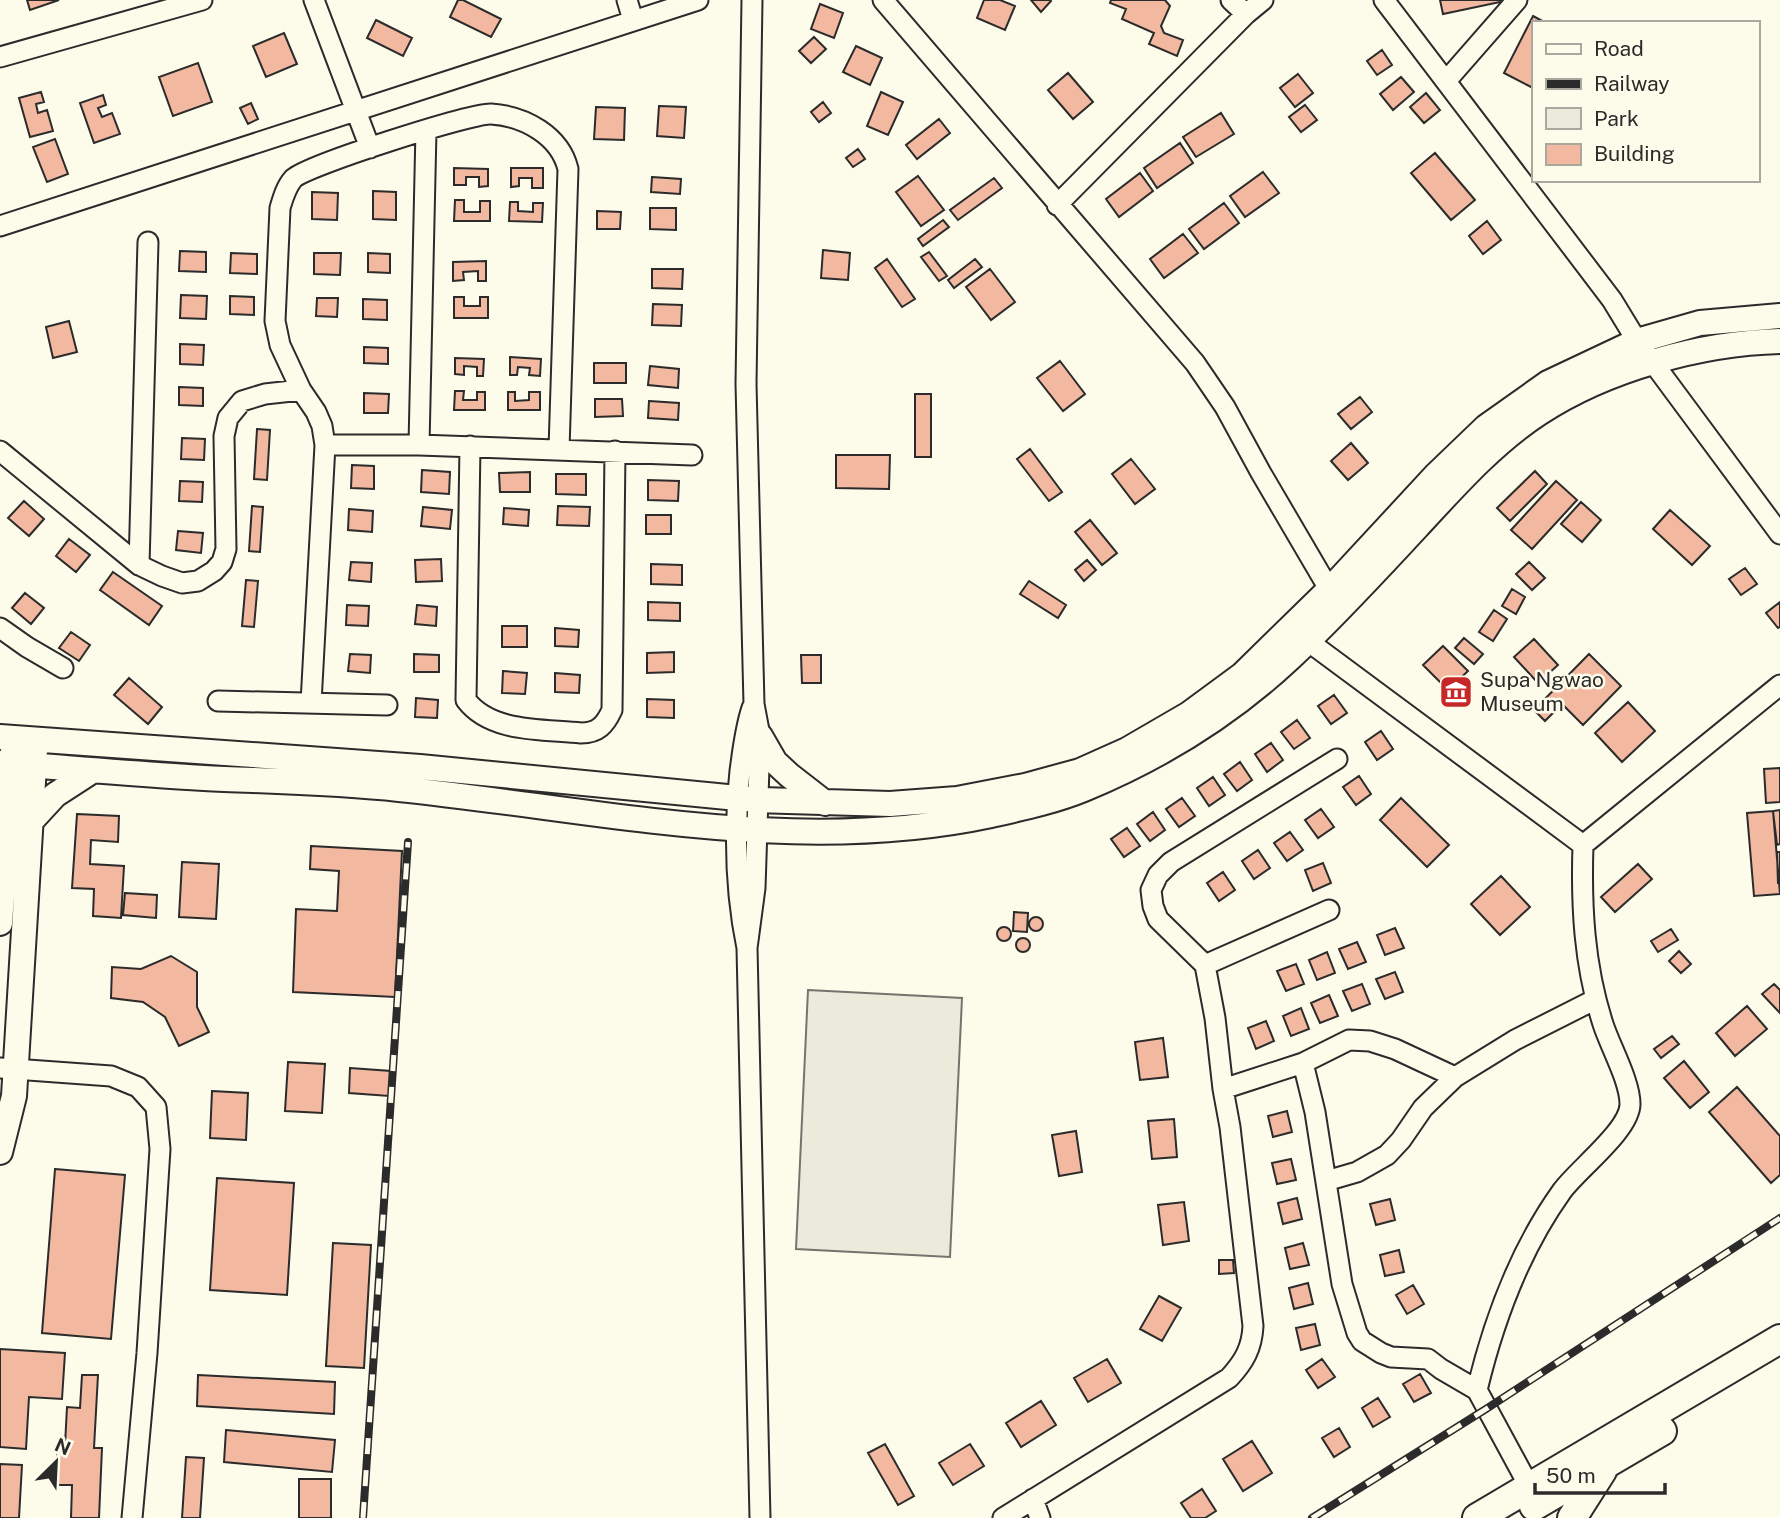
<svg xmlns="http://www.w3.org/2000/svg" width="1780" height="1518" font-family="'Public Sans',sans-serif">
  <rect width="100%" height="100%" fill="#fdfbea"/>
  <path fill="#ecebdb" stroke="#74746e" stroke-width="2" d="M808 990 962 998 950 1257 796 1249Z"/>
  <path fill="#f2b8a0" stroke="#2b2b2b" stroke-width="2" d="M27 0H59L30 10Z
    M458 0H463L501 19 491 37 450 17Z
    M984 0H1000L1015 6 1005 30 977 18Z
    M1031 0H1050L1051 1 1041 12Z
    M1111 0H1165L1170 6 1161 26 1164 33 1183 40 1177 56 1149 44 1154 33 1122 19 1126 9 1110 3Z
    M1440 0H1505V1L1443 14Z
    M820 4 843 13 834 38 811 29Z
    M1533 16 1546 23H1533V88L1504 73Z
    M376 20 412 38 403 56 367 38Z
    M284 33 297 64 266 77 253 46Z
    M814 37 826 49 811 63 799 51Z
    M856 46 882 58 870 85 843 72Z
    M1382 50 1392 65 1377 75 1367 61Z
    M198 63 212 102 173 116 159 77Z
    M1068 73 1093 102 1073 119 1048 90Z
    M1298 74 1313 93 1295 107 1280 88Z
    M1401 77 1414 92 1393 110 1380 94Z
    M41 92 44 102 36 104 38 113 47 110 53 131 30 137 19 98Z
    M881 92 903 102 888 135 867 126Z
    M1426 93 1440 110 1424 123 1410 107Z
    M103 95 106 105 98 108 102 117 112 113 120 134 94 143 80 103Z
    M823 102 831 113 819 122 811 112Z
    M251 103 258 119 248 124 240 108Z
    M1305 105 1317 120 1301 132 1289 117Z
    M659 106 686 107 684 138 657 136Z
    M596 107 625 108 624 140 594 139Z
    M1221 113 1234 134 1196 157 1183 137Z
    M939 119 950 133 917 159 906 145Z
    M55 139 68 174 47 182 33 147Z
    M1180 143 1193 163 1157 188 1144 168Z
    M858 149 865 159 853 167 846 158Z
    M1435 153 1475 200 1451 220 1411 173Z
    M454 168 488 169V186L479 187V177H466V185H454Z
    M511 168H543V188H532V178H519V186L511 187Z
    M1263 172 1279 193 1245 217 1230 196Z
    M1140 173 1153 191 1119 217 1106 199Z
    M918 176 944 210 921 226 896 192Z
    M652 177 681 179 680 194 651 192Z
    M994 178 1002 188 958 220 950 210Z
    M373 191 396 192V220L373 219Z
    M312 192 338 193 337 220 312 219Z
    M455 200H464V212H480V201H490V221H454Z
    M510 202H518V211L533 212V203H543L542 222 509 221Z
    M1224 203 1239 223 1204 249 1189 229Z
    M650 208H676V230L650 229Z
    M597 211 621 212 620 229H597Z
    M943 220 949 227 923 246 918 239Z
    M1487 221 1501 240 1483 254 1469 236Z
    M1183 234 1198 253 1164 278 1150 259Z
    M823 250 850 253 848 280 821 278Z
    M180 251 206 252V272L179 271Z
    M929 252 947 276 939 281 921 257Z
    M231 253 257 254V274L230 273Z
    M314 253H341L340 275 314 274Z
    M368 253 390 254V273L368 272Z
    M887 259 915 299 902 307 875 268Z
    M975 259 982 267 954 288 948 280Z
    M486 261V281H478V271L463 272 464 280 453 281V262Z
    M652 269H683L682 289 652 288Z
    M990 269 1015 302 991 320 966 287Z
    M181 295 207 296 206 319 180 318Z
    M230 296 254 297V315L230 314Z
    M454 297H464V306H480V297H488V318H454Z
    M317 298H338L337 317 316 316Z
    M363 299 387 300V320L363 319Z
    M653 304 682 305 681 326 652 325Z
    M69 321 77 352 53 358 46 327Z
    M180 344 204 345 203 365 180 364Z
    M364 347 388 348V364L364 363Z
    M510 357 541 359 540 376 529 375 530 368 518 367 517 375H510Z
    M455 358 484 359 483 376H477V367L464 366V375L455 374Z
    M1060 361 1085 394 1063 411 1037 378Z
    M594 363H626V383H594Z
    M650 366 679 369 678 388 648 385Z
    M179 387 203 388V406L179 405Z
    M455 391H464L463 400H477V392H485V410H454Z
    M508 392H515V401L529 400V392H540V410H508Z
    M364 393 389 394 388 413H364Z
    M915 394H931V457H915Z
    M1360 397 1372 412 1351 429 1338 414Z
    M595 399H622L623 416 595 417Z
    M649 401 679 403 678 420 648 418Z
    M257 429 270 430 267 480 254 479Z
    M182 438 205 439 204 460 181 459Z
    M1351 443 1368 463 1348 480 1331 461Z
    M1030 449 1062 492 1049 501 1017 459Z
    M836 455H890L889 489 836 488Z
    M1131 459 1155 489 1135 504 1112 474Z
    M352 465 374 466V489L351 488Z
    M422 470 450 472 449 494 421 492Z
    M1535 471 1547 484 1510 521 1497 508Z
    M530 472V492H500L499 473Z
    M556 474H586V495L556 494Z
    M648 480 679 481 678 501 648 500Z
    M180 481 203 482 202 502 179 501Z
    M1556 481 1577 500 1532 549 1511 530Z
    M24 501 44 519 29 536 8 518Z
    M1581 502 1601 520 1582 542 1561 524Z
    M252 506 263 507 260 552 249 551Z
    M558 506 590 507 589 526 557 525Z
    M423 507 452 510 450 529 421 526Z
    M504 508 529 510 528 526 503 524Z
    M349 509 373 511 372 532 348 530Z
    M1670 510 1710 546 1692 565 1653 529Z
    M646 515H671V534H646Z
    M1090 520 1117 553 1102 565 1075 532Z
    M178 531 203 533 201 553 176 550Z
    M69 539 90 555 76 572 56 556Z
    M441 559 442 581 416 582 415 560Z
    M1087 560 1096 570 1084 581 1075 570Z
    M351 562 372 563 371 582 349 580Z
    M1529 562 1545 578 1532 590 1516 574Z
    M651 564 682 565V585L651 584Z
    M1745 568 1757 584 1741 595 1729 579Z
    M113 572 162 606 149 625 100 590Z
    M246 580 258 581 254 627 242 626Z
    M1029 581 1066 605 1058 618 1020 594Z
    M1512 589 1525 597 1516 614 1502 606Z
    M25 593 44 608 31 624 12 608Z
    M648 602 680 603V621L648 620Z
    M1780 602V627L1778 628 1766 613Z
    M347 605 369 606 368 626 346 625Z
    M417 605 437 607 436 626 415 624Z
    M1494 610 1507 619 1493 641 1479 632Z
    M502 626H527V647H502Z
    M555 628 579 630 578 647 555 646Z
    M71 632 90 645 79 661 59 648Z
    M1464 638 1483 654 1474 664 1455 648Z
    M1534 639 1558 665 1538 683 1514 657Z
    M1443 646 1468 671 1448 690 1423 665Z
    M674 652V672L647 673V653Z
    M350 654 371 655 370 673 348 671Z
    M414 654 439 655V672H414Z
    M1589 654 1621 686 1583 725 1562 704 1545 721 1534 710Z
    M801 655H821V683H802Z
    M503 671 527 673 525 694 502 693Z
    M555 673 580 675 579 693 555 692Z
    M129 678 162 707 148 724 114 695Z
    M1334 695 1347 713 1331 724 1318 706Z
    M416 698 438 700 437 718 415 717Z
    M647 699 674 700V718L647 717Z
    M1628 702 1655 731 1622 762 1595 733Z
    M1297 720 1310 738 1294 749 1281 732Z
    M1381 731 1393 749 1377 760 1365 742Z
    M1271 743 1283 760 1267 772 1255 754Z
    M1240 762 1252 780 1237 791 1224 774Z
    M1780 768V802L1766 803 1764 769Z
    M1359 776 1371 794 1356 805 1343 787Z
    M1213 777 1225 795 1209 806 1197 788Z
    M1182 798 1195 816 1179 827 1166 809Z
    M1401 798 1449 845 1427 867 1380 820Z
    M1321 809 1334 827 1318 838 1305 820Z
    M1780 810V844L1777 845 1773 811Z
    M1773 811 1780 894 1754 896 1747 813Z
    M1153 812 1165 830 1150 841 1137 824Z
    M77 814 119 816 118 842 91 840 90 864 124 866 121 918 93 916 94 889 72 888Z
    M1127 828 1140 846 1124 857 1111 839Z
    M1290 832 1303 850 1287 861 1274 843Z
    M311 846 402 851 395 997 293 992 296 909 337 911 339 871 310 869Z
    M1258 850 1270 868 1254 879 1242 861Z
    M1777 852H1780V883H1778Z
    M182 862 219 864 216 919 179 917Z
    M1323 863 1331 883 1313 891 1305 870Z
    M1638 864 1652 879 1615 912 1601 897Z
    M1223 872 1235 890 1219 901 1207 883Z
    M1501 876 1530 907 1500 935 1471 904Z
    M125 893 157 895 156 918 123 915Z
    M1014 912 1028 913 1027 932 1013 931Z
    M1029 924a7 7 0 1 1 14 0a7 7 0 1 1-14 0Z
    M997 934a7 7 0 1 1 14 0a7 7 0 1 1-14 0Z
    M1395 928 1404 948 1385 955 1377 935Z
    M1671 929 1678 940 1658 952 1651 941Z
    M1016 945a7 7 0 1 1 14 0a7 7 0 1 1-14 0Z
    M1357 942 1366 962 1348 969 1339 949Z
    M1679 951 1691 964 1681 973 1669 961Z
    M1327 952 1335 973 1317 980 1309 960Z
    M171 956 197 972V1007L209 1032 179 1046 165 1017 143 1002 111 998 112 967 141 969Z
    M1296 964 1304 984 1286 991 1277 971Z
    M1395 972 1403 992 1385 999 1376 979Z
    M1362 984 1370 1004 1352 1011 1343 991Z
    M1774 984 1780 990V1013L1762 994Z
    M1329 995 1338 1016 1320 1023 1311 1003Z
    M1747 1006 1767 1029 1735 1056 1716 1033Z
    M1301 1008 1309 1029 1291 1036 1283 1016Z
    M1266 1021 1274 1041 1256 1049 1248 1028Z
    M1672 1036 1679 1044 1661 1058 1654 1049Z
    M1163 1038 1168 1077 1140 1080 1135 1042Z
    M1684 1061 1709 1092 1690 1108 1664 1078Z
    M288 1062 325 1064 322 1113 285 1111Z
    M350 1068 391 1071 389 1096 349 1093Z
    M1737 1087 1780 1136V1175L1771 1183 1709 1112Z
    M212 1091 248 1093 246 1140 210 1138Z
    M1287 1111 1292 1132 1273 1137 1268 1116Z
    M1174 1119 1177 1157 1152 1159 1148 1121Z
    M1076 1131 1082 1172 1059 1176 1052 1135Z
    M1291 1159 1296 1180 1277 1184 1272 1163Z
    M55 1169 125 1175 111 1339 42 1333Z
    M217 1178 294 1183 287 1295 210 1290Z
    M1297 1198 1302 1219 1283 1224 1278 1203Z
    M1390 1199 1395 1220 1376 1225 1370 1204Z
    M1184 1202 1189 1241 1163 1245 1158 1205Z
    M333 1243 371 1245 364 1368 326 1366Z
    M1303 1243 1309 1265 1290 1269 1285 1248Z
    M1399 1250 1404 1272 1385 1276 1380 1255Z
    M1219 1260H1233L1234 1273 1219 1274Z
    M1308 1283 1313 1304 1294 1309 1289 1288Z
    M1413 1285 1424 1304 1407 1314 1396 1295Z
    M1159 1296 1181 1308 1162 1341 1140 1329Z
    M1315 1324 1320 1345 1301 1350 1296 1328Z
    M0 1349 65 1353 62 1399 29 1397 26 1449 0 1447Z
    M1107 1359 1121 1383 1088 1402 1074 1378Z
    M1322 1359 1335 1377 1318 1388 1306 1370Z
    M1420 1374 1431 1393 1414 1402 1403 1384Z
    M82 1375H98L94 1448H102L99 1518H71L72 1485H56L58 1445H65L67 1407 80 1408Z
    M198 1375 335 1382 334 1414 197 1406Z
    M1378 1398 1390 1417 1373 1427 1362 1408Z
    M1041 1401 1056 1425 1021 1447 1006 1423Z
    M1339 1428 1350 1447 1334 1457 1322 1438Z
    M226 1430 335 1440 332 1472 224 1462Z
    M1252 1441 1272 1473 1243 1491 1223 1459Z
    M885 1444 914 1496 898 1505 868 1453Z
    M970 1444 984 1466 953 1485 939 1463Z
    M186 1457 204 1458 200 1518H182Z
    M0 1464 22 1465 19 1518H0Z
    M299 1479H331V1518H299Z
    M1202 1489 1216 1511 1205 1518H1191L1181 1503Z"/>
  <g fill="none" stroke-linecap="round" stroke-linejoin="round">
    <defs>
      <path id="minor" d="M314 0 370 148
        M627 0 633 20
        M883 0 1195 363 1225 407 1261 473 1329 589
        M1231 0 1246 14
        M1384 0 1612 300 1637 341 1780 534
        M0 57 202 0
        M1447 80 1517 0
        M1057 205 1246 14 1263 0
        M0 226 698 0
        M325 445H419L692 455
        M419 445 426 130
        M470 446 466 700C491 733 543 729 581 733 598 733 605 725 612 710L615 451
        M0 451 139 565 162 576 182 583 198 581 214 571 222 562 226 549 224 436 228 418 242 401 265 394 301 390
        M139 565 148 242
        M0 628 27 647 63 668
        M1297 633 1583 845
        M218 701 387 705
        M311 703 325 445 322 426 316 412 301 390 280 345 275 321 280 208C283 198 286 187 293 179 304 166 472 113 491 114 525 116 560 136 568 169L559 449
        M752 708C745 729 743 749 740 771 734 831 735 890 747 948L760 1518
        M747 948 755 888 760 736 754 704 746 384 752 0
        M1205 965 1329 910
        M1303 1063 1315 1112 1342 1284 1357 1333 1362 1341 1381 1353 1391 1357 1428 1359 1441 1369 1477 1390 1529 1486
        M0 1068 111 1076 138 1087 156 1107 160 1149 147 1353 132 1518
        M1223 1089 1303 1063 1349 1040 1370 1041 1395 1049 1455 1077
        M1326 1181 1357 1172 1387 1155 1401 1140 1423 1108 1455 1077 1515 1040 1596 999
        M1477 1390C1494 1319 1519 1251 1562 1191 1578 1169 1630 1130 1630 1104 1630 1081 1610 1046 1603 1024 1584 965 1581 906 1583 845L1780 685
        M1033 1499 1040 1518
        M1003 1518 1229 1378C1244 1362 1252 1348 1253 1326L1230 1127 1223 1089 1215 1018 1205 965 1158 919 1153 906 1151 890 1158 875 1171 862 1337 759"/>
      <path id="major" d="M760 736 775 762 789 775 825 803
        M0 737 420 767 758 800 890 804 957 799 1025 786 1080 771 1127 750 1189 714 1242 675 1336 583 1436 475 1486 427 1548 383 1637 341 1700 323 1780 316
        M0 763C68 768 136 774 204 778 269 781 335 782 399 789 595 809 795 857 991 815 1022 808 1055 801 1084 789 1159 758 1230 714 1289 659 1334 617 1376 571 1418 526 1455 486 1493 443 1539 413 1606 369 1701 343 1780 341
        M31 821 55 795 92 771
        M0 923 13 749
        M0 1152 14 1096 35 749"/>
      <path id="highway" d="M1534 1506 1662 1431
        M1477 1518 1780 1339
        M1572 1518 1602 1471"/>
    </defs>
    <use href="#minor" stroke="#2b2b2b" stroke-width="23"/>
    <use href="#major" stroke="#2b2b2b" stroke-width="28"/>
    <use href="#highway" stroke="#2b2b2b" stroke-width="32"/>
    <use href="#minor" stroke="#fdfbea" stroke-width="19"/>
    <use href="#major" stroke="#fdfbea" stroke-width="24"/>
    <use href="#highway" stroke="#fdfbea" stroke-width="28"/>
    <defs>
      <path id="rail" d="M363 1518 408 842
        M1312 1518 1486 1409 1780 1218"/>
    </defs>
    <use href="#rail" stroke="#2b2b2b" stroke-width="8"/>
    <use href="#rail" stroke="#fdfbea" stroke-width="5" stroke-dasharray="16" stroke-linecap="butt"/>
  </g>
  <defs>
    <symbol id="museum-square" viewBox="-11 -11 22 22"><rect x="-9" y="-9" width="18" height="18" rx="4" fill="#c62828" stroke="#fdfbea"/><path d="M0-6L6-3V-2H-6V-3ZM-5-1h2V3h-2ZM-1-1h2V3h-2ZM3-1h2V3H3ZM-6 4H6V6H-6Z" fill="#fff"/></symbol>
  </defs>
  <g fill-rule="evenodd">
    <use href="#museum-square" x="1437" y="673" width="38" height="38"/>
  </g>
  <g text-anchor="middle" stroke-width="5" stroke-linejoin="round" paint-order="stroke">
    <g font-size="21" fill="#2b2b2b" stroke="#fdfbea" text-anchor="start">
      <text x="1480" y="687">Supa Ngwao<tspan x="1480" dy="24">Museum</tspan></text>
    </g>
  </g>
  <rect x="1532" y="21" width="228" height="161" fill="#fdfbea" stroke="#a9a89e" stroke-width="2"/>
  <rect x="1546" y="44" width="35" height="10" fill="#fdfbea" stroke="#a9a89e" stroke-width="2"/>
  <text x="1594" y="56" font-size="21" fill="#2b2b2b">Road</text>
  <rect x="1546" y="79" width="35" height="10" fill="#2b2b2b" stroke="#a9a89e" stroke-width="2"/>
  <text x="1594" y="91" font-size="21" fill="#2b2b2b">Railway</text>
  <rect x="1546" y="108" width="35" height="21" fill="#ecebdb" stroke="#a9a89e" stroke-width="2"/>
  <text x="1594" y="126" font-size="21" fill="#2b2b2b">Park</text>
  <rect x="1546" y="144" width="35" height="21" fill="#f2b8a0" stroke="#a9a89e" stroke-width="2"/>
  <text x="1594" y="161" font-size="21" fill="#2b2b2b">Building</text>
  <g transform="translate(56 1462) rotate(24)" stroke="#fdfbea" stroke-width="5" paint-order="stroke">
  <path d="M0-5L12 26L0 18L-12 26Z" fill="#2b2b2b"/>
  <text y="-10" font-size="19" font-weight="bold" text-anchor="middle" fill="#2b2b2b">N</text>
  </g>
  <path d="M1535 1483v10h130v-10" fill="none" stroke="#2b2b2b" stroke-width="3.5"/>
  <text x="1546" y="1483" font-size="21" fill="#2b2b2b" stroke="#fdfbea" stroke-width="5" paint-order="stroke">50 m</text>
</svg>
